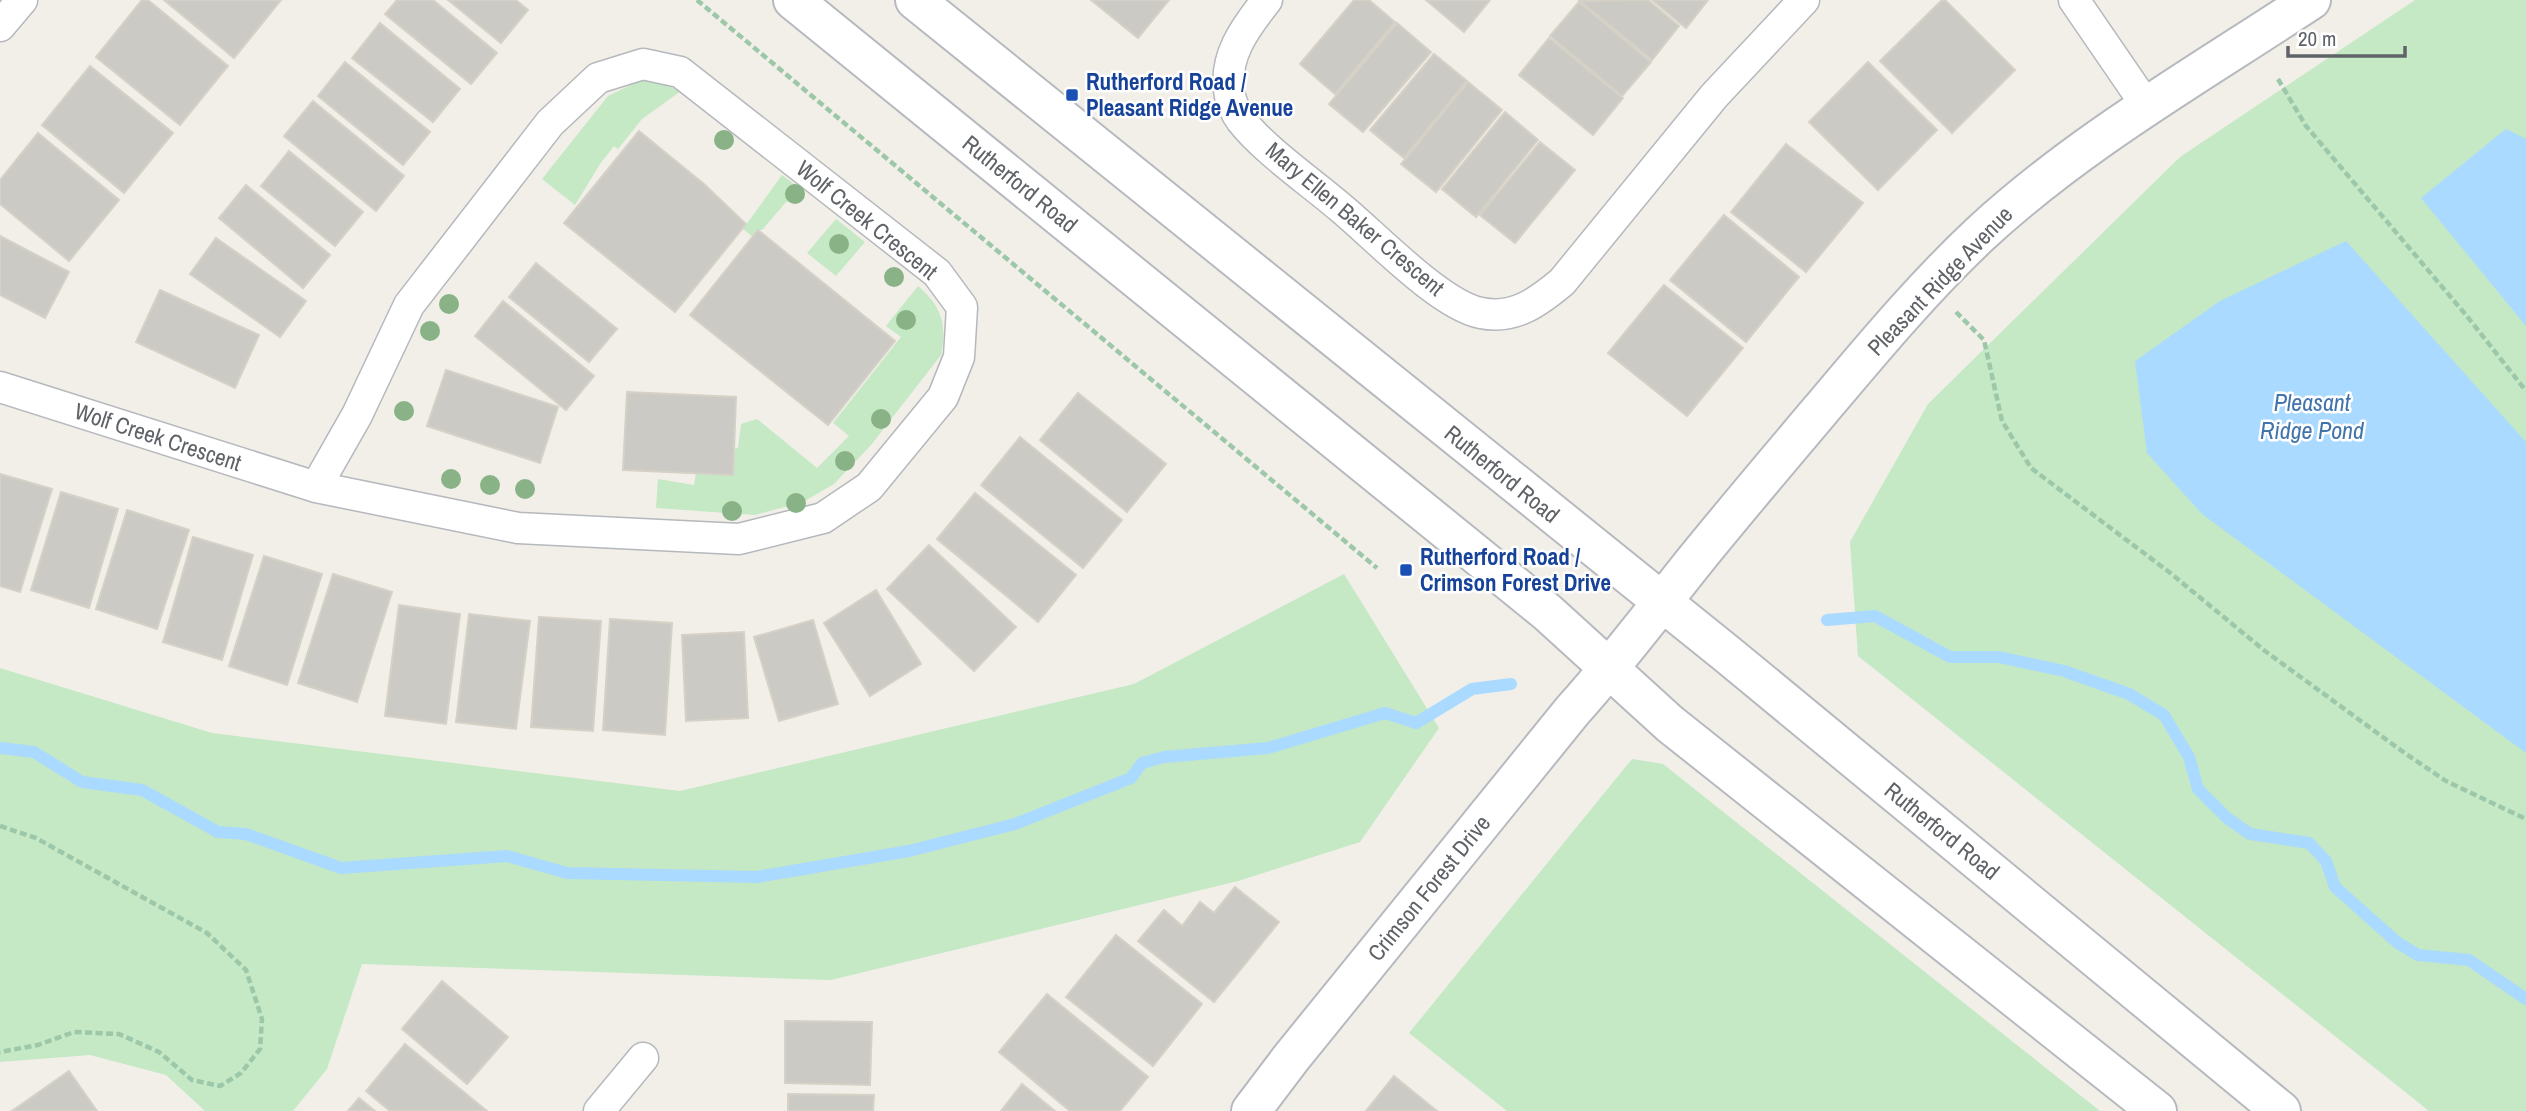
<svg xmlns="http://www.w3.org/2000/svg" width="2526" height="1111" font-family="'Archivo Narrow',sans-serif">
  <rect width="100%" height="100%" fill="#f1efe8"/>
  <path fill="#c5e8c5" d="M2415 0H2526V1111H2429L1858 656 1850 542 1928 404 2180 157Z
    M653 80 681 91 642 119 618 149 614 146 600 164 575 205 542 179 608 96 639 81Z
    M782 175 803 191 794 201 786 202 762 230H758L753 237 743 229Z
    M836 219 865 242 836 276 807 253Z
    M918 286C942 307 947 324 941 355L871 445 834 484 803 502 755 515 656 508 658 479 694 485 696 473 732 475 734 449 738 448 741 424 757 419 817 468 849 436 833 423 901 337 886 326Z
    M1344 574 1439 728 1360 842 1238 881 831 980 362 964 327 1069 293 1111H205L166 1075 90 1055 0 1062V668L212 733 680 791 1134 684Z
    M1632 759 1663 764 2100 1111H1507L1409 1033Z"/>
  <path fill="#aadaff" d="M2506 129 2526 139V326L2421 198Z
    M2346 241 2526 442V753L2202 514 2147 453 2135 361 2220 301Z"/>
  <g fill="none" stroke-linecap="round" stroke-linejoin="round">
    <path stroke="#aadaff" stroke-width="12" d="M1827 620 1875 616 1950 657H1999L2064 671 2129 694 2164 715 2189 757 2198 789 2227 818 2250 834 2309 843 2326 861 2335 887 2398 943 2418 955 2469 960 2526 999
      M0 748 34 752 82 782 142 790 218 832 246 834 341 868 507 856 567 873 757 877 909 851 1015 824 1131 778 1142 763 1164 757 1268 748 1385 713 1416 723 1472 689 1511 684"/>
  </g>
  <path fill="#cccac5" stroke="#d6d1c6" stroke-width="2" d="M142 0H148L228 66 180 125 96 57Z
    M164 0H281L234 58Z
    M397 0H433L497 53 471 84 385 14Z
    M448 0H516L528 10 501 43Z
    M1091 0H1169L1138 38Z
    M1354 0H1369L1395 22 1335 94 1300 64Z
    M1426 0H1490L1464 32Z
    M1648 0 1679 26 1652 60 1580 1Z
    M1652 0H1708L1686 28Z
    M1942 0H1945L2015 70 1952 133 1880 61Z
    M1579 2 1651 62 1622 96 1550 36Z
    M380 23 460 89 433 122 352 58Z
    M1397 23 1431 52 1363 132 1329 104Z
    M1549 38 1623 98 1593 135 1519 75Z
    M1434 54 1467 81 1404 158 1370 130Z
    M345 62 430 132 403 165 318 96Z
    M1868 62 1937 130 1878 190 1809 122Z
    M90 66 173 133 124 193 42 125Z
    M1468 82 1502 110 1436 192 1401 164Z
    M313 101 404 176 376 211 284 136Z
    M1505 112 1538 140 1476 217 1442 189Z
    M639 131 704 184 746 224 675 312 564 223Z
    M38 133 119 200 69 261 0 204V180Z
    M1540 142 1575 170 1515 243 1480 215Z
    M1786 144 1863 203 1806 272 1731 212Z
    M289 151 363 212 335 246 261 186Z
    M246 185 330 255 303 288 219 218Z
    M1724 215 1799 277 1746 342 1670 280Z
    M758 230 895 341 828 425 690 315Z
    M0 236 69 272 45 318 0 295Z
    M216 238 306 301 280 337 190 274Z
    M536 263 617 329 589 362 509 297Z
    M1664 285 1743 348 1687 416 1608 353Z
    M160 290 259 335 235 388 136 342Z
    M503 301 594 376 566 410 475 336Z
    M446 370 558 407 540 463 427 426Z
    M627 392 736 397 733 475 623 470Z
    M1078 393 1166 464 1127 512 1040 440Z
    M1020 437 1122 520 1083 568 981 485Z
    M0 474 52 489 20 592 0 586Z
    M61 492 118 509 89 608 31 590Z
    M975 493 1076 575 1038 622 937 539Z
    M127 510 189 530 157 629 96 609Z
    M193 537 253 555 222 660 163 642Z
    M929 545 1016 627 974 671 887 589Z
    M264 556 322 574 287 685 229 666Z
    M333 574 392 592 357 702 298 683Z
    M876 590 921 664 870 696 824 623Z
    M399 605 460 614 446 724 385 716Z
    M469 614 530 621 516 729 456 722Z
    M539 617 601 621 593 731 531 727Z
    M610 619 672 623 665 735 603 730Z
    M813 620 838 704 779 721 754 637Z
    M744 632 748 718 686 721 682 635Z
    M1235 887 1279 922 1214 1002 1138 941 1164 910 1182 926 1200 902 1214 913Z
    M1116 935 1202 1004 1153 1066 1066 997Z
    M442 981 508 1037 467 1084 402 1029Z
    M1047 994 1148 1077 1120 1111H1070L999 1052Z
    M785 1021 872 1022 870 1085 785 1083Z
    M405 1044 487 1111H390L366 1091Z
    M69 1071 97 1111H12Z
    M1394 1076 1437 1111H1366Z
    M1022 1084 1055 1111H1001Z
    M788 1094 874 1095 873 1111H788Z
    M359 1098 375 1111H348Z"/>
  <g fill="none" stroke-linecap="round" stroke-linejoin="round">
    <defs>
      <path id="street" d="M1267 0C1245 28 1222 58 1230 96 1232 104 1236 113 1241 120 1263 149 1312 183 1341 208 1375 236 1440 305 1481 313 1514 320 1538 302 1562 282L1714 96 1804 0
        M2074 0 2148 108
        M0 26 22 0
        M0 387 316 487 518 528 739 539 823 518 869 487 943 397 959 357 962 307 937 273 680 72 643 64 598 78 550 123 409 305 357 415 316 487
        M599 1111 643 1058"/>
      <path id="secondary" d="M793 0 1547 612 1670 724 2157 1111
        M915 0 1727 654 2281 1111
        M1251 1111 1291 1058 1573 710C1617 661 1656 609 1697 558 1740 505 1785 452 1829 400 1877 343 1925 286 1979 235 2078 143 2199 74 2311 0"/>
    </defs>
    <use href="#street" stroke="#b5b8bc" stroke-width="33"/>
    <use href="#secondary" stroke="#b6babf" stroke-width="42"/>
    <path stroke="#9cc7a9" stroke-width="4.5" stroke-dasharray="7 3.5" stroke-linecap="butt" d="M697 0 1377 568
      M2278 79 2306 126 2466 315 2526 391
      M1956 312 1984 340 2002 421 2031 468 2169 572 2265 651 2406 754 2446 781 2526 819
      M0 826 36 838 207 933 246 970 262 1019 260 1049 241 1073 220 1086 192 1080 159 1052 119 1034 74 1032 38 1045 0 1052"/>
    <use href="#street" stroke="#fff" stroke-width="30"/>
    <use href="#secondary" stroke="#fff" stroke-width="38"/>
  </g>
  <g fill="#89b387">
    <circle cx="724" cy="140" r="10"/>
    <circle cx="795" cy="194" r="10"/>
    <circle cx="839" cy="244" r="10"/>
    <circle cx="894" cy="277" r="10"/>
    <circle cx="449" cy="304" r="10"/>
    <circle cx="906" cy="320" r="10"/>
    <circle cx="430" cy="331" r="10"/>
    <circle cx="404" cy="411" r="10"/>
    <circle cx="881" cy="419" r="10"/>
    <circle cx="845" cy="461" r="10"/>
    <circle cx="451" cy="479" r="10"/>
    <circle cx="490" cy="485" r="10"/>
    <circle cx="525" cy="489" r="10"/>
    <circle cx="796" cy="503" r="10"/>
    <circle cx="732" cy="511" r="10"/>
  </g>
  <g fill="#1a4fb4" stroke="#fff" stroke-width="2.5">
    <rect x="1065" y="88" width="14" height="14" rx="3.5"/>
    <rect x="1399" y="563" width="14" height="14" rx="3.5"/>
  </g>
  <g text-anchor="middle" stroke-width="5" stroke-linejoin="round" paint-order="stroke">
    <g font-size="23" font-weight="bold" fill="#164399" stroke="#fff" text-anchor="start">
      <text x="1086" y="90">Rutherford Road /<tspan x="1086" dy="26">Pleasant Ridge Avenue</tspan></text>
      <text x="1420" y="565">Rutherford Road /<tspan x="1420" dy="26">Crimson Forest Drive</tspan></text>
    </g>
    <g font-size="23" fill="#5f6368" stroke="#fff">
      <text transform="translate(1020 184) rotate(39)" y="8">Rutherford Road</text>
      <text transform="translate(1355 219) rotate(40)" y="8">Mary Ellen Baker Crescent</text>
      <text transform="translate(867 220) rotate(39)" y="8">Wolf Creek Crescent</text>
      <text transform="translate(1940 281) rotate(-46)" y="8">Pleasant Ridge Avenue</text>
      <text transform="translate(158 437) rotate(18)" y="8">Wolf Creek Crescent</text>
      <text transform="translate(1502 474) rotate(39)" y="8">Rutherford Road</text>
      <text transform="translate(1942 831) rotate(39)" y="8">Rutherford Road</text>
      <text transform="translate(1429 888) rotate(-51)" y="8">Crimson Forest Drive</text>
    </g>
    <g font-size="24" font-style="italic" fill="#4174aa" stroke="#fff">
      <text x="2312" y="411">Pleasant<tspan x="2312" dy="28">Ridge Pond</tspan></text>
    </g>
  </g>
  <path d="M2288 46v10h117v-10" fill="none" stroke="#5f6368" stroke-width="3.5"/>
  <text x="2298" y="46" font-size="21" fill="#5f6368" stroke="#ffffff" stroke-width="5" paint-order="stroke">20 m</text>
</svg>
